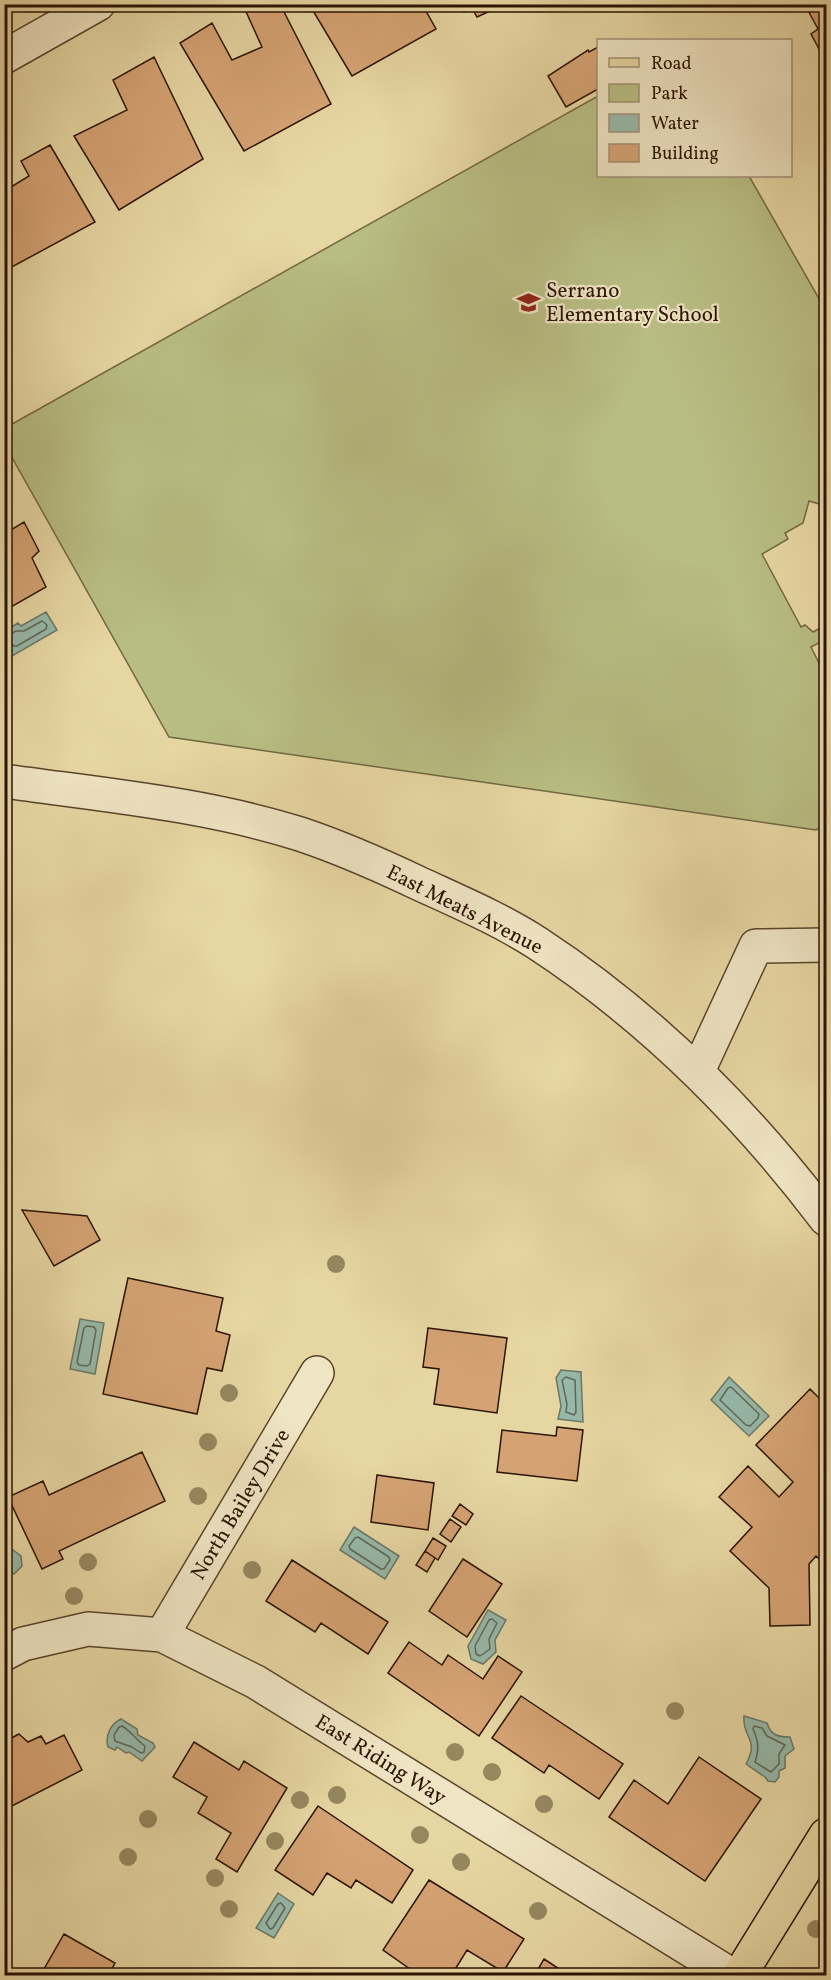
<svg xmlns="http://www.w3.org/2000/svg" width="831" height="1980" font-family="Vollkorn,serif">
  <rect width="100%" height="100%" fill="#e6d6a2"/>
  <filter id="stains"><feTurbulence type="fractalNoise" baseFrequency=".00333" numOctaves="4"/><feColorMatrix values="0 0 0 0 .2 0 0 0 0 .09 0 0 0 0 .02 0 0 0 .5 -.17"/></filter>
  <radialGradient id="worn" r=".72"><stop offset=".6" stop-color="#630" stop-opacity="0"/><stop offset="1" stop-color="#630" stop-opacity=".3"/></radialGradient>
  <path fill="#b8bd83" stroke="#726842" stroke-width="1.5" d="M598 96V176H749L826 311V506L809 501 803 523 785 533 788 539 762 554 801 627 805 625 813 632 826 625V639L811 647 826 677V825L816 830 169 737 5 445V428Z"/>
  <path fill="#96b9aa" stroke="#6b7767" stroke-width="1.5" d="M46 612 57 630 12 656 5 642V631L18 623 21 626Z
    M80 1319 104 1323 95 1374 70 1369Z
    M561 1370 581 1372 583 1422 558 1419 561 1406 556 1378Z
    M729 1377 769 1416 749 1436 711 1400Z
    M354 1527 399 1556 385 1579 340 1550Z
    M13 1550 21 1556 22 1566 14 1574 5 1568V1552Z
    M488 1610 506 1620 495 1640 496 1652 483 1664 471 1659 468 1646Z
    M744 1716 767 1723C771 1735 777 1737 790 1737L794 1749 785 1756V1768L779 1771V1777L775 1782 768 1781 765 1777 746 1764C760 1738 742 1739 744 1716Z
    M121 1719 137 1729 138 1735 153 1743 155 1747 142 1761 129 1752 126 1753 117 1747 115 1750 108 1747C105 1737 110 1724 121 1719Z
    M278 1893 294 1904 274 1938 256 1928Z"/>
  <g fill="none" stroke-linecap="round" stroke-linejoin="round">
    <path stroke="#606656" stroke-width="1.5" d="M42 621 47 625 46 629 17 646H14L7 639V636L16 631H24Z
      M87 1326 94 1327 96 1330 90 1364 87 1366 79 1365 77 1362 84 1328Z
      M566 1377 575 1380 576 1412 574 1415 566 1412 567 1404 562 1380Z
      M731 1387 759 1414 758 1418 750 1426 746 1425 720 1400 728 1388Z
      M358 1537 389 1557 390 1560 384 1569H381L350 1549 349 1546 355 1538Z
      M492 1619 497 1623 489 1639 490 1649 480 1656 476 1654 475 1646 489 1620Z
      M122 1726C132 1732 135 1739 145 1746L144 1752 141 1753 132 1747 115 1741 114 1735 119 1727Z
      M754 1726 762 1728 767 1736 785 1745 779 1754V1764L771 1772 755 1762C759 1750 759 1742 753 1729Z
      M281 1903 285 1908 273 1928 270 1929 266 1923 278 1904Z"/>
  </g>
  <path fill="#d5a373" stroke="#2b1302" stroke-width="1.5" d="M280 4 331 104 244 151 180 43 212 23 232 60 262 47 243 5Z
    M309 4H422L436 29 352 76Z
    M460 4H501V6L477 17 472 8 464 12Z
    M806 4H826V62L811 34 818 29 805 5Z
    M598 47V89L566 107 548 76 588 50 589 52Z
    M154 57 203 159 119 210 74 136 127 110 113 80Z
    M50 145 95 222 8 269 4 262V183L8 189 29 176 21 161Z
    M24 522 39 551 32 558 46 587 4 611V534Z
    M22 1210 87 1216 100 1240 54 1266Z
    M128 1278 223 1298 216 1331 230 1335 222 1371 207 1368 197 1414 103 1394Z
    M428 1328 507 1338 497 1413 434 1404 439 1369 423 1367Z
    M810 1389 821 1400 826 1394V1565L816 1556 809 1564 810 1625 770 1626 769 1588 730 1551 752 1527 719 1497 748 1466 779 1497 793 1482 756 1445Z
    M557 1427 583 1430 577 1481 497 1472 502 1430 556 1436Z
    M142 1452 165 1501 59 1551 63 1559 42 1569 8 1497 43 1481 49 1495Z
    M377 1475 434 1483 428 1530 371 1522Z
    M460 1504 473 1514 466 1525 452 1516Z
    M450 1519 461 1527 451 1542 440 1534Z
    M433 1538 446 1546 438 1560 425 1551Z
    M425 1551 435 1558 427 1572 416 1565Z
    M463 1559 502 1584 467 1637 429 1611Z
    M292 1560 388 1622 368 1654 321 1623 315 1632 266 1601Z
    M409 1642 442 1665 448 1655 483 1679 498 1656 522 1672 479 1736 388 1673Z
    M521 1696 623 1764 599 1799 549 1765 544 1773 492 1738Z
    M19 1734 28 1742 41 1736 46 1744 64 1735 82 1770 4 1810V1742Z
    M194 1742 239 1770 244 1761 287 1788 237 1872 216 1859 231 1833 198 1813 207 1797 173 1777Z
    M699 1757 761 1799 705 1881 609 1817 634 1780 668 1804Z
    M318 1806 413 1870 392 1903 356 1880 351 1888 327 1873 313 1895 275 1870Z
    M429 1880 524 1939 503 1972 467 1950 451 1976H420L383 1950Z
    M64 1934 115 1963 108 1976H40Z
    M544 1959 570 1976H534Z
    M826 1966V1976H818Z"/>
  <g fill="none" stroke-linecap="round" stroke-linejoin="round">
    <defs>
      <path id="minor" d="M4 57 98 4
        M4 781C103 795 205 804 300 834 339 847 378 864 416 882 457 901 500 919 537 943 650 1017 745 1112 826 1219
        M698 1071 756 946 826 945
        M162 1635 317 1373
        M4 1654 23 1644 88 1629 162 1635 256 1682 733 1976"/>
      <path id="major" d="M739 1976 826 1835"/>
    </defs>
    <use href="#minor" stroke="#5a442a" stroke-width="36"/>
    <use href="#major" stroke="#2b1302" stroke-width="36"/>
    <use href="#minor" stroke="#efe4c3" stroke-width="33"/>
    <use href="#major" stroke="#e6d6a2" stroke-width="33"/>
  </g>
  <g fill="#96875f">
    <circle cx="336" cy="1264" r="9"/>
    <circle cx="229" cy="1393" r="9"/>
    <circle cx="208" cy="1442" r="9"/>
    <circle cx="198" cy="1496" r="9"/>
    <circle cx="88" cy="1562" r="9"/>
    <circle cx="252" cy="1570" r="9"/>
    <circle cx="74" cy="1596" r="9"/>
    <circle cx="675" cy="1711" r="9"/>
    <circle cx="455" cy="1752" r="9"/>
    <circle cx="492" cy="1772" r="9"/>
    <circle cx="337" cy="1795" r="9"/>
    <circle cx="300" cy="1800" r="9"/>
    <circle cx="544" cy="1804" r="9"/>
    <circle cx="148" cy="1819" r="9"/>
    <circle cx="420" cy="1835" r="9"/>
    <circle cx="275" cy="1841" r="9"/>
    <circle cx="128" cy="1857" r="9"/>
    <circle cx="461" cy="1862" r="9"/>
    <circle cx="215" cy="1878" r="9"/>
    <circle cx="229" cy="1909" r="9"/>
    <circle cx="538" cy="1911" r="9"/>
    <circle cx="816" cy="1929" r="9"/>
  </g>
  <defs>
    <symbol id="school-bare" viewBox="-9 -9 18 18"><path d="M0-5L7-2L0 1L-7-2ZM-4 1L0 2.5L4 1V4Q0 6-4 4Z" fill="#8f2418" stroke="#efe4c3" stroke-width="2.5" paint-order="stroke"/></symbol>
  </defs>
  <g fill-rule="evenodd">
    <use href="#school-bare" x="512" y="286" width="33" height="33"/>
  </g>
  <g text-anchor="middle" stroke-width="4.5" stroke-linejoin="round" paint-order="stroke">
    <g font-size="21" fill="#2b1302" stroke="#efe4c3" text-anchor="start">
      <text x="546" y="297">Serrano<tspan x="546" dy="24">Elementary School</tspan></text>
    </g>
    <g font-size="21" fill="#2b1302" stroke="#efe4c3">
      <text transform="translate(465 909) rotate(27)" y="7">East Meats Avenue</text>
      <text transform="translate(240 1504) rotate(-59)" y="7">North Bailey Drive</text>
      <text transform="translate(381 1759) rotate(32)" y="7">East Riding Way</text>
    </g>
  </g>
  <rect width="831" height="1980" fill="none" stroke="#e6d6a2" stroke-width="24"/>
  <rect x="6" y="6" width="819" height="1968" fill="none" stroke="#2b1302" stroke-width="3"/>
  <rect x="12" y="12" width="807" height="1956" fill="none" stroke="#2b1302" stroke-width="1.5"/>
  <rect x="597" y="39" width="195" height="138" fill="#efe4c3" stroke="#a19076" stroke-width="1.5"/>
  <rect x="609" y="58" width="30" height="9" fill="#e6d6a2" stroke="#a19076" stroke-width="1.5"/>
  <text x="651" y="69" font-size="18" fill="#2b1302">Road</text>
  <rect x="609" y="84" width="30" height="18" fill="#b8bd83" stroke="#a19076" stroke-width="1.5"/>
  <text x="651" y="99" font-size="18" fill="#2b1302">Park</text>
  <rect x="609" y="114" width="30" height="18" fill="#96b9aa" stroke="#a19076" stroke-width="1.5"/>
  <text x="651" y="129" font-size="18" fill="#2b1302">Water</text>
  <rect x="609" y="144" width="30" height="18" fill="#d5a373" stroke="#a19076" stroke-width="1.5"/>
  <text x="651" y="159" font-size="18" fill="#2b1302">Building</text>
  <rect width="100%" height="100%" filter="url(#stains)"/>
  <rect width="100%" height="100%" fill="url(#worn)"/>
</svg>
